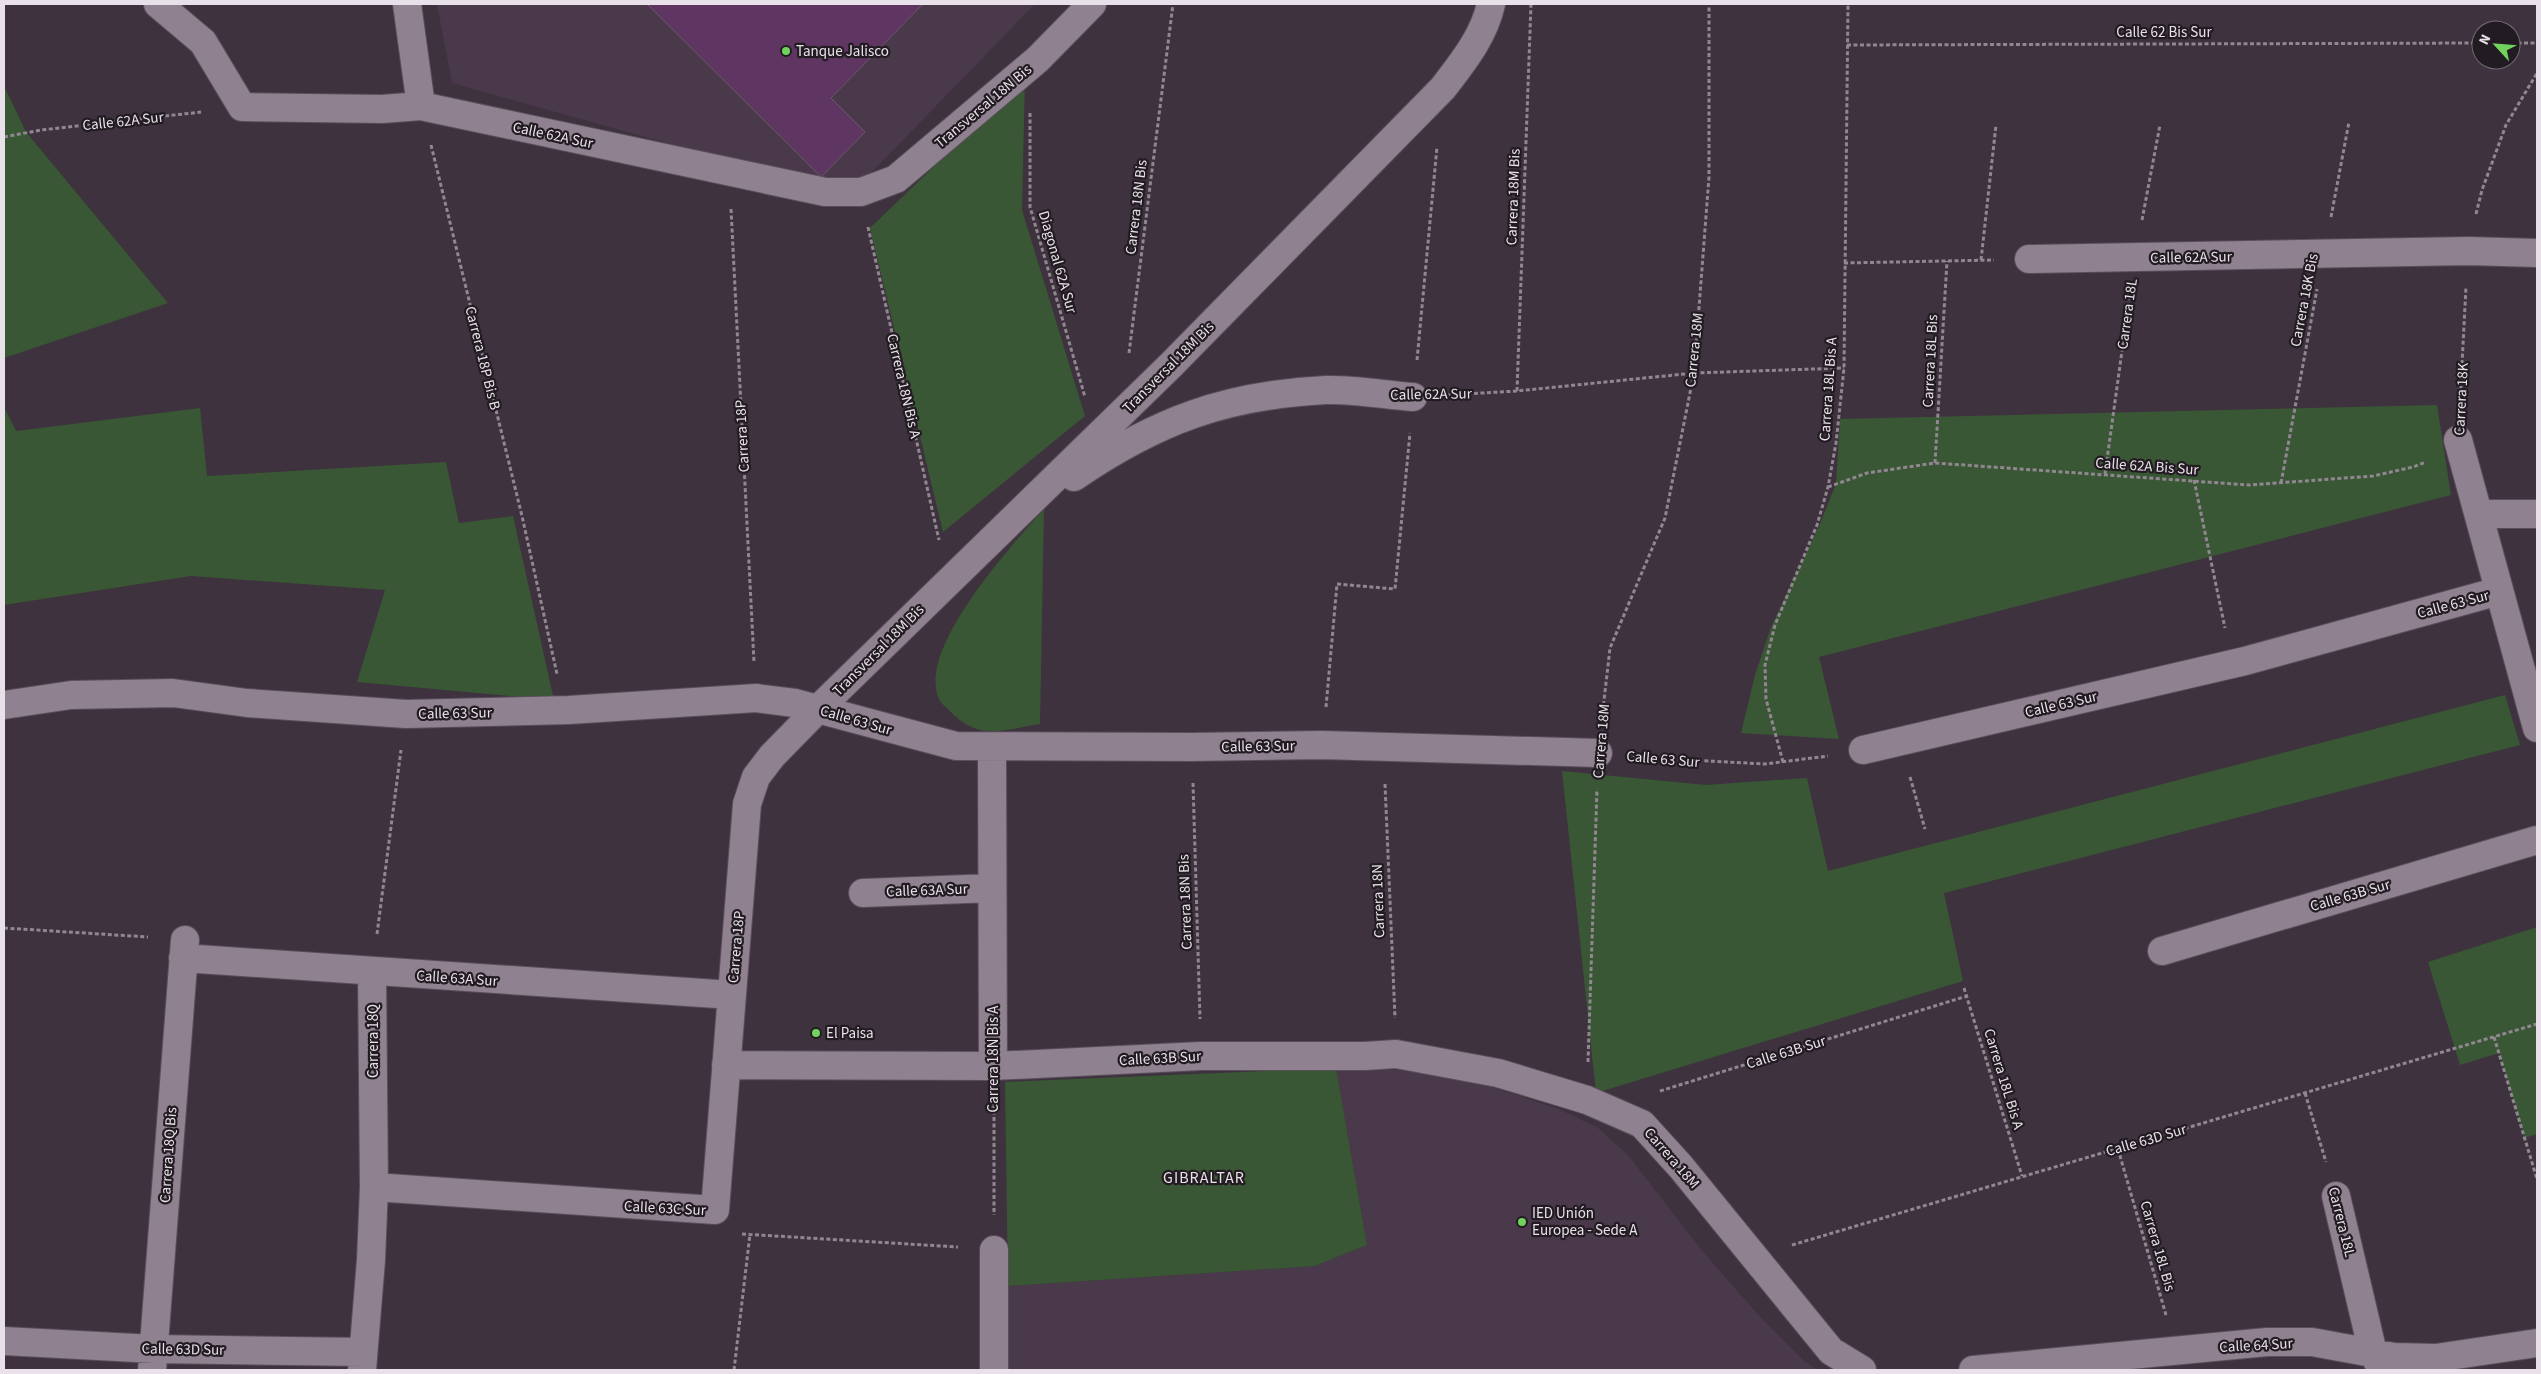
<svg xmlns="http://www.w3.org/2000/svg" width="2541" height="1374" font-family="'Source Sans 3',sans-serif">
  <rect width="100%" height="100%" fill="#3e323e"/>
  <path fill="#4a394a" d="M437 4H1035L869 175 845 184 821 186 452 83Z
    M1336 1068 1415 1071 1491 1087 1559 1109 1598 1128 1628 1155 1703 1252 1763 1320 1805 1362 1818 1370H1009L1008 1286 1315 1266 1367 1245Z"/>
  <path fill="#395734" d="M1025 79 1022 210 1085 416 943 532 870 228Z
    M4 86 26 132 168 303 4 358Z
    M2437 405 2451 495 1819 657 1839 739 1741 733 1755 675 1771 627 1819 526 1836 484 1840 419Z
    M4 407 16 431 200 408 207 476 446 462 459 523 513 516 554 700 357 682 385 590 191 576 4 605Z
    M1044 509 1040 724C1001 730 979 742 949 710 946 707 940 703 939 699 916 649 1013 544 1044 509Z
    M2505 695 2520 745 1944 893 1963 981 1596 1093 1562 771 1706 785 1807 778 1828 871Z
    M2537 927V1134L2525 1138 2499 1053 2460 1065 2428 962Z
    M1336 1068 1367 1245 1315 1266 1008 1286 1005 1082Z"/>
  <path fill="#5e3661" stroke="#665966" d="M647 4H923L831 98 865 132 821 177Z"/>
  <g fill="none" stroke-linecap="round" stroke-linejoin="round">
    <defs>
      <path id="minor" d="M158 4 203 42 242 107 382 109 421 106 825 192H861L896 179 1038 59 1092 4
        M407 4 421 106
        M2029 259 2468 251 2537 253
        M2458 440 2537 728
        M1074 477C1156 421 1225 395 1326 390 1354 389 1385 395 1413 397
        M2479 514H2537
        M4 705 71 695 173 693 247 703 406 714 569 710 756 698 795 703 956 746 1192 747 1322 745 1598 753
        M992 747 993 1066
        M1863 750 2245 661 2499 591
        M863 893 992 888
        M2162 951 2537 840
        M183 958 732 995
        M726 1065 993 1066 1201 1056H1365L1396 1054 1498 1073 1587 1100 1642 1124 1681 1167 1831 1351 1862 1370
        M374 1187 715 1210 747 804 756 777 772 756 818 709 1171 365 1443 88C1463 62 1484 36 1491 4
        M2336 1196 2373 1353 2381 1368
        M4 1341 154 1349 363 1352
        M152 1370 185 940
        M362 1370 371 1260 374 1187 372 972
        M994 1370V1250
        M1973 1370 2267 1342H2312L2394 1357 2436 1358 2537 1343"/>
    </defs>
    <use href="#minor" stroke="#584e58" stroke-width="30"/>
    <path stroke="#908791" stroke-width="3" stroke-dasharray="4 2.5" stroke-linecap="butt" d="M2511 43H2537
      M1847 45 2481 43
      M1030 113V207L1085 397
      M4 137 41 130 201 112
      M431 145 522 516 557 674
      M731 209 754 662
      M2476 214 2482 190 2506 125 2537 73
      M2331 217 2349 122
      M2142 220 2160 125
      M868 227 939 540
      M1981 260 1996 125
      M1844 263 1994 260
      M1129 353 1173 4
      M1417 360 1437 147
      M1517 391 1531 4
      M1448 395 1517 391 1694 373 1844 368
      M2460 403 2466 287
      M1935 463 1947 261
      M2105 474 2130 293
      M2194 480 2225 628
      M2281 483 2317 289
      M1828 487 1867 473 1935 463 2249 485 2373 476 2413 467 2426 462
      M1326 707 1337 584 1395 589 1410 433
      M1602 718 1610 648 1665 518 1694 373 1709 177V4
      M1633 757 1765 764 1828 756
      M1783 762 1766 699 1765 665 1775 625 1817 525 1828 487 1836 443 1844 368 1848 4
      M1910 777 1925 829
      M1193 783 1200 1019
      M1385 784 1395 1018
      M4 928 148 937
      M377 934 401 750
      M1964 988 2022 1176
      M2494 1037 2537 1179
      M1588 1062 1597 789
      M1660 1091 1967 996
      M2305 1093 2326 1162
      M994 1104V1215
      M2118 1149 2166 1315
      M742 1234 958 1247
      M1792 1245 2537 1024
      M734 1370 750 1234"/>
    <use href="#minor" stroke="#8f818f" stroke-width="28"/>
  </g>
  <g fill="#71d35e" stroke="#221c22" stroke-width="2">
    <circle cx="786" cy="51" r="5"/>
    <circle cx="816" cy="1033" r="5"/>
    <circle cx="1522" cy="1222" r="5"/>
  </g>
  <g text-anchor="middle" stroke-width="4.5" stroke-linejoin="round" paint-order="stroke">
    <g font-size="15" fill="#e8e1e9" stroke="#221c22">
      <text x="2164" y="37">Calle 62 Bis Sur</text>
      <text transform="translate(983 106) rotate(-40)" y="5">Transversal 18N Bis</text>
      <text transform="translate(123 121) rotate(-6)" y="5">Calle 62A Sur</text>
      <text transform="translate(553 135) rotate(12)" y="5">Calle 62A Sur</text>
      <text transform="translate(1513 197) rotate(-88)" y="5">Carrera 18M Bis</text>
      <text transform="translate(1136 207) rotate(-83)" y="5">Carrera 18N Bis</text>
      <text transform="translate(2191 257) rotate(-1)" y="5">Calle 62A Sur</text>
      <text transform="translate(1058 262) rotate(74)" y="5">Diagonal 62A Sur</text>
      <text transform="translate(2304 300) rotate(-79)" y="5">Carrera 18K Bis</text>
      <text transform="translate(2127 314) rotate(-82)" y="5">Carrera 18L</text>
      <text transform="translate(1694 350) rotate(-84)" y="5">Carrera 18M</text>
      <text transform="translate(483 358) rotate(76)" y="5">Carrera 18P Bis B</text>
      <text transform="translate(1930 361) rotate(-87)" y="5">Carrera 18L Bis</text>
      <text transform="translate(1168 367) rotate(-45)" y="5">Transversal 18M Bis</text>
      <text transform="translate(904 386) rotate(77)" y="5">Carrera 18N Bis A</text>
      <text transform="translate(1828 389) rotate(-86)" y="5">Carrera 18L Bis A</text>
      <text transform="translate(1431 394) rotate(-1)" y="5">Calle 62A Sur</text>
      <text transform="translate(2461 399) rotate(-87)" y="5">Carrera 18K</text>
      <text transform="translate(742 436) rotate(-93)" y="5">Carrera 18P</text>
      <text transform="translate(2147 466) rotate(4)" y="5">Calle 62A Bis Sur</text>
      <text transform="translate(2453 604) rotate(-15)" y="5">Calle 63 Sur</text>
      <text transform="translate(878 650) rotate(-45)" y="5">Transversal 18M Bis</text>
      <text transform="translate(2061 704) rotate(-13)" y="5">Calle 63 Sur</text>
      <text transform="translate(455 713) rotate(-1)" y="5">Calle 63 Sur</text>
      <text transform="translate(856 720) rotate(16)" y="5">Calle 63 Sur</text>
      <text transform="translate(1601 741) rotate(-85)" y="5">Carrera 18M</text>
      <text transform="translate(1258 746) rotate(-1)" y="5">Calle 63 Sur</text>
      <text transform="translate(1663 759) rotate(5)" y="5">Calle 63 Sur</text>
      <text transform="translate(927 890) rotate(-2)" y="5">Calle 63A Sur</text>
      <text transform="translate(2350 895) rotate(-16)" y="5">Calle 63B Sur</text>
      <text transform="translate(1378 901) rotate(-92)" y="5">Carrera 18N</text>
      <text transform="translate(1185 902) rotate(-92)" y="5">Carrera 18N Bis</text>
      <text transform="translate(736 947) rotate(-85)" y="5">Carrera 18P</text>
      <text transform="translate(457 978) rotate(4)" y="5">Calle 63A Sur</text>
      <text transform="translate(373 1041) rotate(-90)" y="5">Carrera 18Q</text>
      <text transform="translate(1786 1052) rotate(-17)" y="5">Calle 63B Sur</text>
      <text transform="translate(1160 1058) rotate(-3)" y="5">Calle 63B Sur</text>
      <text transform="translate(993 1059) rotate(-90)" y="5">Carrera 18N Bis A</text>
      <text transform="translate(2004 1079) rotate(73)" y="5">Carrera 18L Bis A</text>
      <text transform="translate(2146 1140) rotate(-16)" y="5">Calle 63D Sur</text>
      <text transform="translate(168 1155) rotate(-86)" y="5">Carrera 18Q Bis</text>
      <text transform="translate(1672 1158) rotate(49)" y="5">Carrera 18M</text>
      <text transform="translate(665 1208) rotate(3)" y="5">Calle 63C Sur</text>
      <text transform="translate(2342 1222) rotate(76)" y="5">Carrera 18L</text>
      <text transform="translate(2158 1246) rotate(74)" y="5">Carrera 18L Bis</text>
      <text transform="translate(2256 1345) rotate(-3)" y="5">Calle 64 Sur</text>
      <text transform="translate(183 1349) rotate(1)" y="5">Calle 63D Sur</text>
    </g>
    <g font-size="15" fill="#e8e1e9" stroke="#221c22" text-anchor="start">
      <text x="796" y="56">Tanque Jalisco</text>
      <text x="826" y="1038">El Paisa</text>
      <text x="1532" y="1218">IED Unión<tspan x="1532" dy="17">Europea - Sede A</tspan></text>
    </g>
    <g font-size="16" letter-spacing="1" fill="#e8e1e9" stroke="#221c22">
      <text x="1204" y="1183">GIBRALTAR</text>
    </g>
  </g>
  <rect width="2541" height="1374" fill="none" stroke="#e8e1e9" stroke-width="10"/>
  <g transform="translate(2496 45) rotate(296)"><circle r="24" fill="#221c22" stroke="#716b72"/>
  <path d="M0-4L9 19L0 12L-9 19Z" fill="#71d35e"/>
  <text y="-8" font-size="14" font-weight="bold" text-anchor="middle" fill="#e8e1e9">N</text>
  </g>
</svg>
